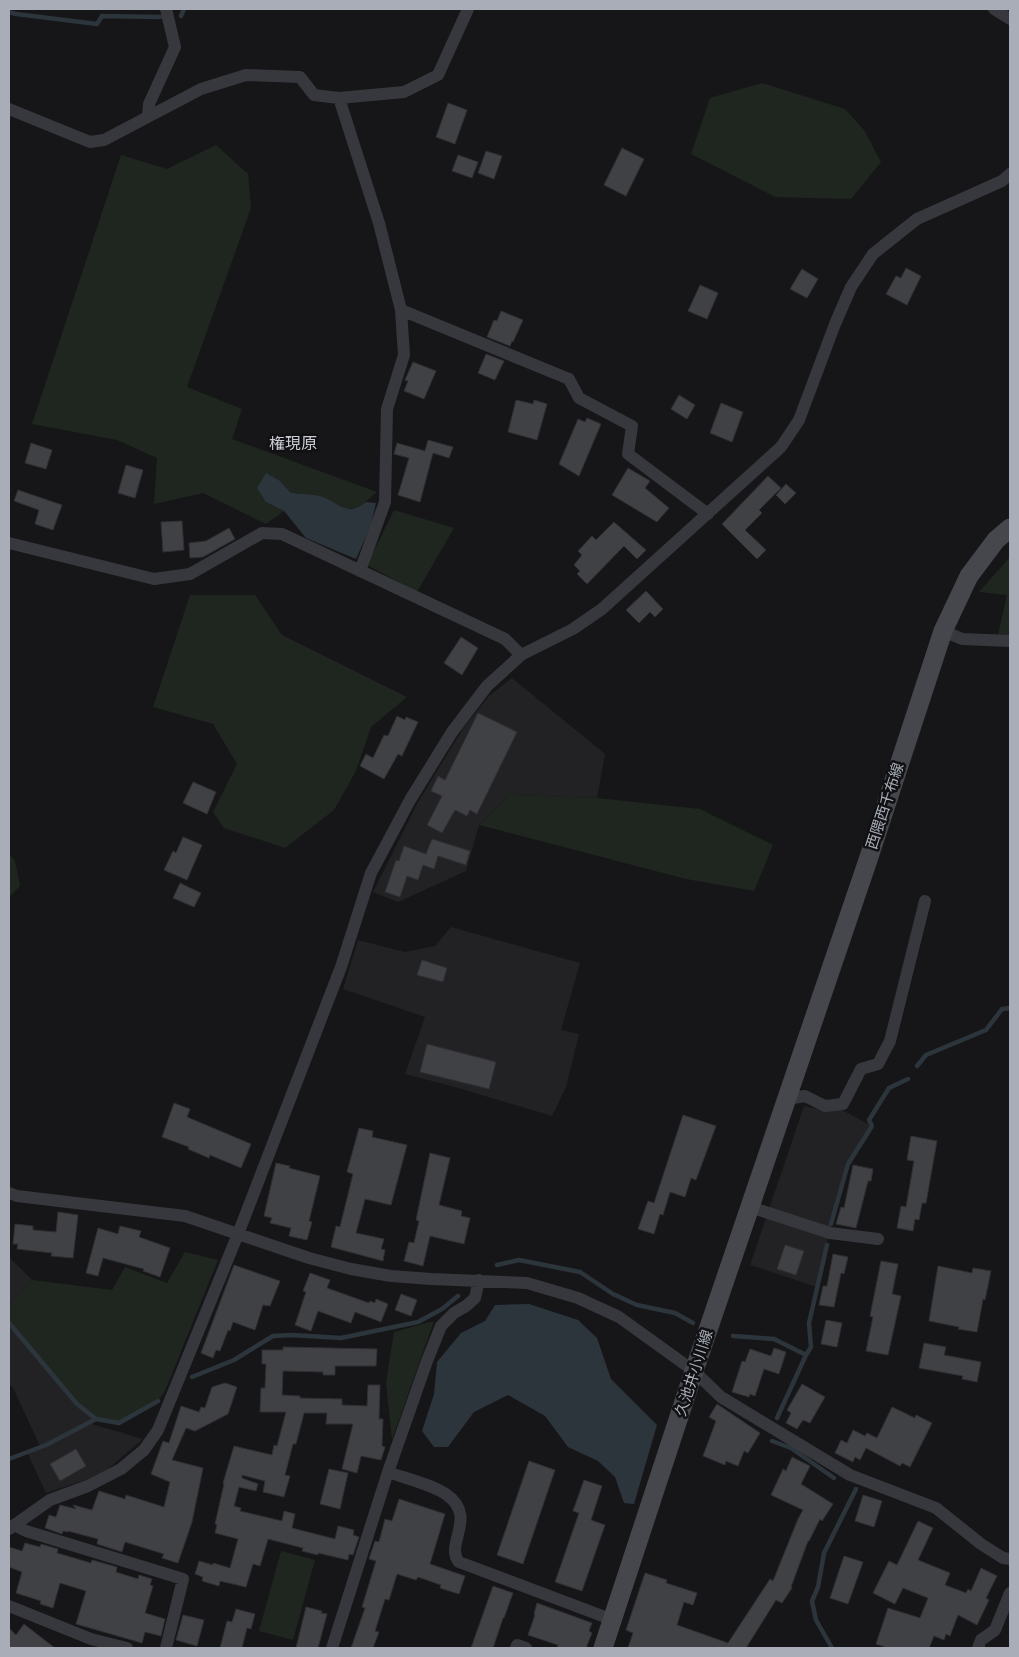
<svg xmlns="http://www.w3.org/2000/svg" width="1019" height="1657" font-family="'PT Sans Narrow','Noto Sans JP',sans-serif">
  <rect width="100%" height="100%" fill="#161618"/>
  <path fill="#222225" d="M512 678 605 754 597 798 510 795 479 825 466 871 398 902 373 892 418 802 464 727 489 696Z
    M451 927 580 963 561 1030 579 1034 566 1087 552 1116 455 1087 405 1074 425 1017 343 989 358 940 405 952 435 946Z
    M804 1106 827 1111 838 1108 872 1126 848 1164 831 1224 817 1287 750 1265Z
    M9 1257 32 1280 9 1305Z
    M9 1323 77 1403 96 1419 92 1424 143 1439 101 1475 46 1493 28 1454 41 1448 12 1386 9 1385Z"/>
  <path fill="#1e261f" d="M762 83 845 109 864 130 881 162 851 199 775 197 691 154 710 98Z
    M216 145 248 174 251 208 187 387 242 409 232 439 377 492 360 507 346 509 322 497 291 493 280 481 266 502 284 511 266 524 203 493 154 504 157 458 117 440 32 424 121 155 167 169Z
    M394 510 454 528 417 592 367 565Z
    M1010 557V640L997 639 1007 595 979 592Z
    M190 595H255L282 635 407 697 371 727 356 771 334 810 285 848 224 828 213 812 237 764 213 724 153 707Z
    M510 795 597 798 700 809 773 845 754 891 686 879 479 825Z
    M9 854 15 861 20 886 9 897Z
    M185 1252 218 1260 165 1391 158 1401 119 1423 96 1419 77 1404 9 1323V1305L32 1280 112 1290 125 1267 167 1283Z
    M434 1321 392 1440 386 1382 394 1332Z
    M281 1551 315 1560 293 1640 259 1631Z"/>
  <path fill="#2c353c" d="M266 473 280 481 291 493C301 494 313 494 323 497 340 504 348 517 366 502L376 503 371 525 356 559 306 538 284 511 266 502 257 488Z
    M529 1304 578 1320 597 1338 611 1379 657 1425 634 1504 624 1503 615 1477 598 1461 568 1447 545 1416 508 1395 474 1412 448 1447H434L422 1431 434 1394 437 1362 461 1333 485 1321 495 1305Z"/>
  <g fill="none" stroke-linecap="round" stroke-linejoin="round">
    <path stroke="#2c353c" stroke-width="4.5" d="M9 12 16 14 97 24 102 16 160 17
      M181 16 184 9
      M917 1066 926 1055 986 1030 1002 1009 1010 1008
      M831 1224 848 1164 872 1126 869 1120 889 1088 908 1079
      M497 1265 519 1260 580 1272 613 1294 637 1305 675 1313 693 1323
      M9 1323 77 1404 96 1419 119 1423 158 1401
      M733 1336 774 1339 806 1355 777 1418
      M806 1355 811 1347 809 1323 827 1245
      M192 1377 234 1360 273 1336 292 1335 341 1338 418 1322 442 1309 458 1296
      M772 1441 791 1448 834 1478
      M9 1459 46 1445 96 1419
      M832 1648 816 1620 812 1601 818 1587 824 1553 856 1489"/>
  </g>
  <path fill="#404145" stroke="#303034" d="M448 103 467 110 455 144 436 137Z
    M622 148 644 159 626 196 604 185Z
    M486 151 502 156 494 179 478 173Z
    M458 155 478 162 472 178 452 171Z
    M906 268 921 276 907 305 886 294 896 276 901 278Z
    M802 269 818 279 807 298 790 289Z
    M700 285 718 293 707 319 688 311Z
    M501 311 523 320 513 342 512 341 510 346 487 337 494 320 497 321Z
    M486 354 504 361 495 380 478 373Z
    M413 362 436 371 424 399 404 391 408 381 405 380Z
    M679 395 695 405 687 419 671 409Z
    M516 400 533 404 534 400 547 404 537 440 508 432Z
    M721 403 743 412 732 442 710 433Z
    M587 418 601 424 579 476 559 464 578 419 585 422Z
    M428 440 453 447 449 458 433 453 420 502 398 495 409 458 394 454 397 443 425 451Z
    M31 443 52 450 46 469 25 463Z
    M126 465 143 470 135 498 118 493Z
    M628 468 650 481 645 488 669 508 657 522 612 495Z
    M768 476 781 488 759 510 762 513 745 530 766 550 757 559 722 524Z
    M786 484 796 493 785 504 776 495Z
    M18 490 62 505 53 530 35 524 39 510 14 501Z
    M182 521 184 550 163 552 161 522Z
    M614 522 646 550 637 559 624 546 587 584 577 574 580 571 574 565 582 555 578 551 592 536 596 540Z
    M229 528 235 539 203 557 190 558 189 543 206 541Z
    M646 591 663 609 655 617 650 612 639 623 626 610Z
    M461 637 478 648 462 675 444 663Z
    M478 713 517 732 477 814 470 810 467 816 455 810 442 833 427 825 442 796 431 791 438 776 445 780Z
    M397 716 405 720 406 717 418 722 402 756 398 754 384 779 360 766 366 754 373 758 384 735 388 736Z
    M193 782 216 792 207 814 183 803Z
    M183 837 202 845 187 880 164 870 173 851 176 853Z
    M432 839 470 851 466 865 438 856 434 869 423 865 418 880 407 876 400 897 385 892 396 860 399 861 404 846 426 854Z
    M180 883 201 893 194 907 173 898Z
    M422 960 447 968 443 982 417 975Z
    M427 1044 496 1062 489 1089 420 1072Z
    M174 1103 190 1109 187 1117 251 1144 241 1168 210 1155 209 1158 188 1149 189 1147 162 1137Z
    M683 1115 716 1126 696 1180 691 1178 685 1197 670 1192 663 1215 660 1214 654 1234 638 1229 648 1201 654 1203Z
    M359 1128 373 1131 372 1137 407 1145 391 1205 365 1199 356 1233 384 1239 381 1249 385 1250 383 1261 331 1247 336 1226 340 1227 353 1174 347 1172Z
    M911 1136 937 1141 926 1203H922L919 1220 915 1219 913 1231 897 1228 901 1206 906 1207 914 1161 907 1160Z
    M430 1153 450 1158 439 1205 462 1211 461 1216 470 1218 464 1244 430 1236 423 1266 404 1261 409 1242 414 1243 419 1221 416 1220Z
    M276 1163 290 1166 289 1168 320 1176 309 1221 312 1222 307 1240 289 1236 291 1228 270 1223 272 1218 264 1216Z
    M853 1165 873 1169 871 1181H868L856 1228 836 1224 841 1207 844 1208Z
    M58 1212 78 1215 73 1258 51 1256 52 1253 17 1249 18 1244H13L15 1224 33 1226V1230L56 1232Z
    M120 1226 141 1231 139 1237 170 1248 160 1277 143 1271 144 1269 103 1258 98 1276 86 1273 98 1228 118 1234Z
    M785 1245 804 1251 796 1275 777 1269Z
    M833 1254 848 1257 844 1274 841 1273 834 1307 819 1305 823 1286H827Z
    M881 1261 898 1264 892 1294 901 1296 888 1355 866 1351 873 1317 870 1316Z
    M234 1265 280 1281 270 1306 263 1305 255 1330 233 1322 230 1331 228 1330 220 1351 216 1350 213 1358 201 1353Z
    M938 1266 972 1273 973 1268 991 1271 985 1300 983 1299 977 1332 958 1329 959 1327 929 1321Z
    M310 1273 330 1280 327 1288 369 1303 370 1301 375 1303 376 1299 388 1304 381 1322 355 1312 351 1323 318 1311 311 1331 295 1325 306 1292 303 1291Z
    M401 1294 417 1300 411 1316 395 1310Z
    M826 1320 842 1323 837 1347 821 1344Z
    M924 1343 946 1347 944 1355 981 1362 977 1382 962 1379 963 1376 919 1368Z
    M283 1347 377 1349 376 1366H335V1375H323V1372L283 1371 282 1395 300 1396V1398L342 1399V1405L367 1406 368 1385H380L379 1419H383L382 1446 385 1447 381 1460 361 1456 357 1473 342 1469 353 1424H326L327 1413H304L296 1444H293L285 1475 290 1476 284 1497 263 1492 265 1481 242 1475V1478L258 1484 256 1491 239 1487 234 1506 241 1508 240 1511 282 1521 284 1511 295 1514 292 1528 335 1539 338 1526 354 1530 353 1535 359 1537 353 1555 349 1554 348 1560 318 1553V1555L302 1551 303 1548 268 1539 260 1566 253 1564 246 1587 220 1581 219 1586 202 1581 203 1577 195 1574 199 1561 213 1565V1563L230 1568 238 1539 215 1533 217 1525 215 1524 224 1484 223 1483 234 1446 272 1455 274 1445 277 1446 286 1412H260L261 1388H265L266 1364H262V1350H283Z
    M774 1348 786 1352 779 1374 764 1369 755 1396 750 1394 749 1397 732 1392 742 1361 745 1362 750 1349 771 1356Z
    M225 1383 237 1387 228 1414 195 1431 186 1428 172 1460 203 1468 192 1522 178 1563 162 1558 164 1554 125 1542 122 1552 97 1544 98 1539 68 1531V1532L63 1531 62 1534 45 1528 49 1515 56 1517 60 1505 76 1509 73 1505 92 1510 99 1491 125 1499 126 1495 164 1507 170 1482 151 1474 163 1441 169 1443 181 1406 199 1412 201 1407 205 1408 212 1387Z
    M802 1384 825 1397 810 1423 803 1420 797 1429 786 1423 791 1413 787 1410Z
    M717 1404 760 1433 748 1453 744 1451 738 1466 726 1461 725 1465 703 1456 716 1421 709 1417Z
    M892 1407 915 1418 916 1415 932 1423 910 1467 902 1463 900 1466 866 1448 860 1460 855 1457 853 1462 835 1453 841 1440 847 1443 853 1430 865 1436 867 1433 877 1438Z
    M76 1449 86 1466 60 1481 50 1464Z
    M792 1457 810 1466 801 1484 833 1504 822 1521 820 1519 809 1541H808L791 1587 792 1588 782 1603 776 1600 746 1648H628L633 1633 626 1630 645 1573 667 1580 666 1583 697 1593 693 1605 684 1602 677 1625 728 1643 770 1579 773 1581 798 1519 803 1510 771 1495 783 1469 786 1471Z
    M529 1461 555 1470 523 1564 497 1555Z
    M329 1469 348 1473 340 1509 320 1504Z
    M584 1480 602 1486 591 1520 605 1525 582 1591 555 1582 579 1513 573 1511Z
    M863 1495 882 1501 874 1527 855 1521Z
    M399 1499 445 1514 430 1564 465 1576 459 1594 440 1588 441 1585 418 1577 416 1580 397 1574 389 1600 385 1599 375 1631 379 1632 373 1648H351L365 1608 362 1607 376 1561 369 1559 375 1541 379 1542 385 1519 392 1521Z
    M918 1521 933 1528 918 1560 950 1573 945 1585 966 1593 968 1589 971 1591 981 1568 997 1576 986 1598 989 1600 977 1625 958 1615 950 1636 946 1634 944 1640 934 1636 929 1648H888L876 1644 888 1608 920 1618 928 1598 903 1588 895 1604 873 1593 889 1561 897 1565Z
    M25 1543 40 1547 41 1544 58 1549 57 1553 91 1563 92 1560 117 1567 116 1572 138 1579 139 1575 152 1579 150 1585 153 1586 145 1613 165 1619 161 1636 145 1632 142 1643 76 1624 86 1591 60 1583 53 1608 40 1604 41 1601 16 1593 22 1572 9 1567V1547L22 1551Z
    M844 1556 863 1562 848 1604 830 1598Z
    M493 1586 513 1593 504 1618H503L493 1648H471Z
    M537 1603 592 1623 589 1631 592 1633 586 1648H557L558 1645 528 1635 535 1615 534 1614Z
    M306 1607 322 1611 321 1613 327 1614 318 1648H296Z
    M236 1609 255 1614 251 1629 247 1628 242 1648H220L227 1621 232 1622Z
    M183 1615 204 1620 197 1646 176 1640Z
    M24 1624 38 1635 55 1648H9V1628L16 1635Z"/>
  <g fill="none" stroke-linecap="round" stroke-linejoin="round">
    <path stroke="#37383d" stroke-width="12" d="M994 9 1010 19
      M339 98 379 223 401 310 404 355 387 409 385 502 360 571
      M9 109 90 142 104 140 201 89 246 75 300 77 314 95 339 98 404 92 438 75 468 9
      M148 116 149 104 175 47 166 9
      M401 310 569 379 579 398 632 426 628 454 708 514
      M9 543 154 579 190 574 262 533 282 534 505 639 521 655
      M943 631 962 639 1010 641
      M787 1099 805 1096 825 1106 843 1104 861 1069 878 1064 890 1041 925 901
      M9 1193 17 1196 185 1216 309 1258 351 1269 391 1276 431 1279 527 1283 578 1298 619 1317 694 1371 721 1397 850 1475 936 1508 981 1544 1003 1558 1010 1559
      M750 1207 830 1233 878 1239
      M388 1472C404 1478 434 1485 447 1495 478 1517 444 1545 459 1562L613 1620
      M14 1525 26 1531 183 1579 166 1648
      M9 1529 50 1500 88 1486 121 1469 144 1450 158 1430 238 1234 341 967 371 873 410 800 452 732 487 686 521 655 573 629 602 609 781 447 799 420 835 324 851 287 873 254 917 219 1002 181 1010 174
      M9 1606 91 1639 127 1648
      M332 1648 388 1472 427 1361 441 1326 454 1313 466 1306 475 1298 479 1280
      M516 1648 517 1645 526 1648
      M978 1648 981 1640 995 1630 1010 1593"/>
    <path stroke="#45474d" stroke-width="19" d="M603 1648 694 1371 868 860 943 631 969 576 996 540 1010 528"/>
  </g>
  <g text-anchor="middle" stroke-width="5" stroke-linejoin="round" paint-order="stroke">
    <g font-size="15" fill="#a8adb8" stroke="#111113">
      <text transform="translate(885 806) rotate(-72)" y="5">西隈西千布線</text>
      <text transform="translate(694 1373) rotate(-72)" y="5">久池井小川線</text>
    </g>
    <g font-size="16" fill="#c9ccd4" stroke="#111113">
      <text x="293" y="449">権現原</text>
    </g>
  </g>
  <rect width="1019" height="1657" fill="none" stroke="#a8adb8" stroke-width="20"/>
</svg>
